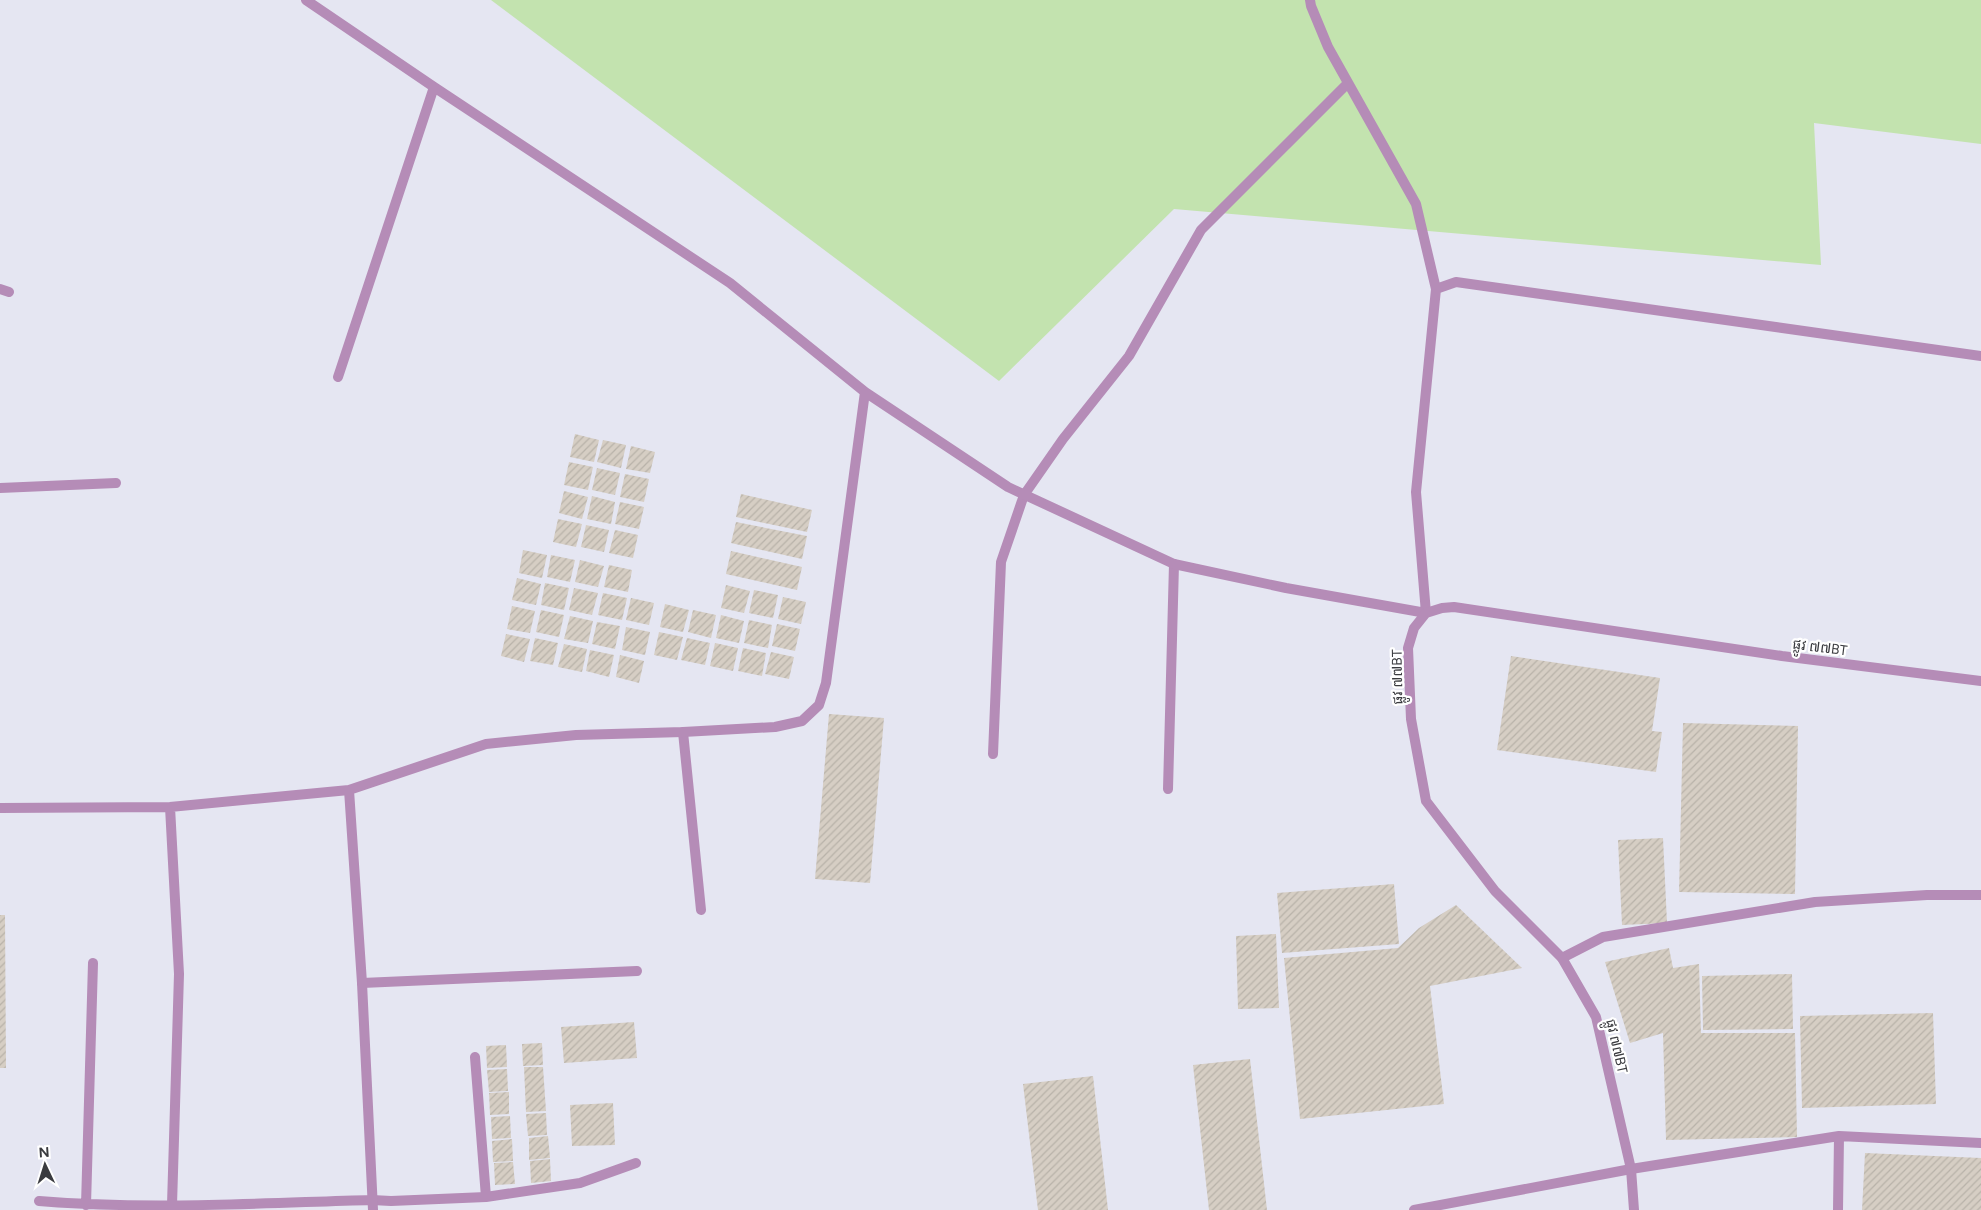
<svg xmlns="http://www.w3.org/2000/svg" width="1981" height="1210" font-family="Figtree,'Noto Sans Khmer',sans-serif">
  <defs>
    <pattern id="building-hatch" width="6" height="6" patternUnits="userSpaceOnUse" patternTransform="scale(1.25)"><rect width="6" height="6" fill="#d6cec4"/><path d="M-1 1l2-2M0 6l6-6M5 7l2-2" fill="none" stroke="#b8b2a9"/></pattern>
  </defs>
  <rect width="100%" height="100%" fill="#e5e6f2"/>
  <path fill="#c3e3af" d="M491 0H1981V144L1814 123 1821 265 1174 209 999 381Z"/>
  <path fill="url(#building-hatch)" d="M575 434 599 440 594 462 570 457Z
    M603 440 626 445 621 468 597 462Z
    M631 446 655 452 650 473 626 469Z
    M569 462 593 467 588 490 564 485Z
    M597 468 620 473 615 495 592 490Z
    M625 474 649 479 644 502 620 497Z
    M564 491 588 497 582 519 559 513Z
    M741 494 812 510 807 532 736 517Z
    M592 496 615 502 611 524 587 519Z
    M620 502 644 507 639 529 615 524Z
    M558 519 582 524 576 547 553 542Z
    M736 522 807 536 802 559 731 543Z
    M586 525 609 530 604 552 581 547Z
    M615 530 638 535 633 558 609 553Z
    M523 550 547 555 542 578 519 573Z
    M731 551 802 567 797 590 726 574Z
    M551 555 575 560 570 582 547 577Z
    M580 560 604 566 598 587 575 582Z
    M609 565 632 570 628 592 604 587Z
    M517 578 541 584 536 605 512 600Z
    M545 583 569 588 564 610 541 605Z
    M726 585 750 591 744 613 721 608Z
    M574 588 598 593 592 615 569 610Z
    M754 590 778 595 773 618 749 613Z
    M603 593 627 598 622 620 598 615Z
    M783 597 806 602 801 624 778 619Z
    M631 598 654 603 649 625 626 620Z
    M665 604 689 610 683 632 660 627Z
    M512 606 535 611 530 633 507 629Z
    M541 610 564 615 559 637 536 632Z
    M693 610 716 615 711 638 688 632Z
    M721 615 744 621 739 643 716 638Z
    M570 616 593 621 588 643 564 639Z
    M749 620 772 625 768 648 744 643Z
    M597 622 620 626 615 649 592 644Z
    M777 624 800 629 795 651 772 646Z
    M626 627 650 632 645 655 622 650Z
    M659 632 683 637 677 660 654 655Z
    M506 634 530 639 524 662 501 656Z
    M535 638 558 643 553 665 530 661Z
    M687 638 710 643 705 665 681 660Z
    M715 643 738 648 733 671 710 666Z
    M564 644 587 649 582 672 558 667Z
    M743 648 766 653 762 676 738 671Z
    M590 650 614 655 609 677 586 671Z
    M771 652 794 657 789 679 765 674Z
    M620 655 644 661 639 683 616 677Z
    M1511 656 1660 678 1652 731 1662 732 1656 772 1497 750Z
    M829 714 884 718 870 883 815 879Z
    M1683 723 1798 726 1795 894 1679 892Z
    M1663 838 1667 923 1622 925 1618 840Z
    M1394 884 1399 944 1282 953 1277 893Z
    M1456 905 1522 968 1430 986 1444 1104 1300 1119 1284 958 1398 948 1419 928Z
    M0 915H5L6 1068H0Z
    M1276 934 1279 1008 1238 1009 1236 936Z
    M1669 948 1673 968 1699 964 1701 1033H1795L1797 1137 1666 1140 1663 1033 1630 1043 1605 962Z
    M1792 974 1793 1029 1703 1030 1702 976Z
    M1933 1013 1936 1104 1802 1108 1800 1016Z
    M634 1022 637 1058 564 1063 561 1027Z
    M542 1043 543 1065 523 1066 522 1044Z
    M506 1045 507 1067 487 1068 486 1046Z
    M1250 1059 1267 1210H1209L1193 1065Z
    M524 1067H543L546 1111 526 1112Z
    M507 1069 508 1091 489 1092 487 1070Z
    M1093 1076 1108 1210H1038L1023 1084Z
    M509 1092V1114L490 1115 489 1093Z
    M613 1103 615 1145 572 1146 570 1105Z
    M546 1113 547 1135 528 1136 526 1114Z
    M510 1116 511 1138 492 1139 491 1117Z
    M548 1136 550 1158 529 1160V1138Z
    M512 1139 513 1161 493 1162 492 1141Z
    M1865 1153 1981 1158V1210H1862Z
    M550 1159 551 1181 531 1183 530 1161Z
    M513 1162 515 1184 495 1185 494 1163Z"/>
  <g fill="none" stroke-linecap="round" stroke-linejoin="round">
    <path stroke="#b58cb7" stroke-width="10" d="M0 289 9 292
      M683 732 701 910
      M993 754 1001 562 1024 495
      M1168 789 1174 564
      M1562 958 1603 937 1815 902 1927 895H1981
      M362 983 637 971
      M475 1057 486 1197
      M372 1200 391 1201 486 1197 580 1183 636 1163"/>
    <path stroke="#b58cb7" stroke-width="10" d="M306 0 434 87 730 283 865 392 1008 487 1174 564 1286 588 1426 613 1416 492 1436 289 1416 204 1328 47 1311 6 1310 0
      M1436 289 1456 282 1981 356
      M338 377 434 87
      M0 488 116 483
      M1024 495 1063 439 1129 356 1201 230 1348 83
      M349 790 362 983 373 1210
      M170 807 179 974 172 1205
      M0 808 170 807 349 790 486 744 576 735 683 732 775 727 802 721 819 705 826 683 865 392
      M39 1201C149 1210 261 1203 372 1200
      M86 1205 93 963
      M1414 1210 1631 1169 1839 1136 1981 1143
      M1838 1210 1839 1136"/>
    <path stroke="#b58cb7" stroke-width="10" d="M1634 1210 1631 1169 1596 1017 1562 958 1495 891 1426 801 1411 719 1408 648 1414 628 1426 613 1442 608 1454 607 1782 656 1981 681"/>
  </g>
  <g text-anchor="middle" stroke-width="4.5" stroke-linejoin="round" paint-order="stroke">
    <g font-size="14" fill="#3a3b3f" stroke="#fff">
      <text transform="translate(1820 647) rotate(7)" y="5">ផ្លូវ ៧៧BT</text>
      <text transform="translate(1397 677) rotate(-91)" y="5">ផ្លូវ ៧៧BT</text>
      <text transform="translate(1617 1046) rotate(77)" y="5">ផ្លូវ ៧៧BT</text>
    </g>
  </g>
  <g transform="translate(45 1165) rotate(356)" stroke="#ffffff" stroke-width="4" paint-order="stroke">
  <path d="M0-4L9 19L0 12L-9 19Z" fill="#3a3b3f"/>
  <text y="-8" font-size="14" font-weight="bold" text-anchor="middle" fill="#3a3b3f">N</text>
  </g>
</svg>
